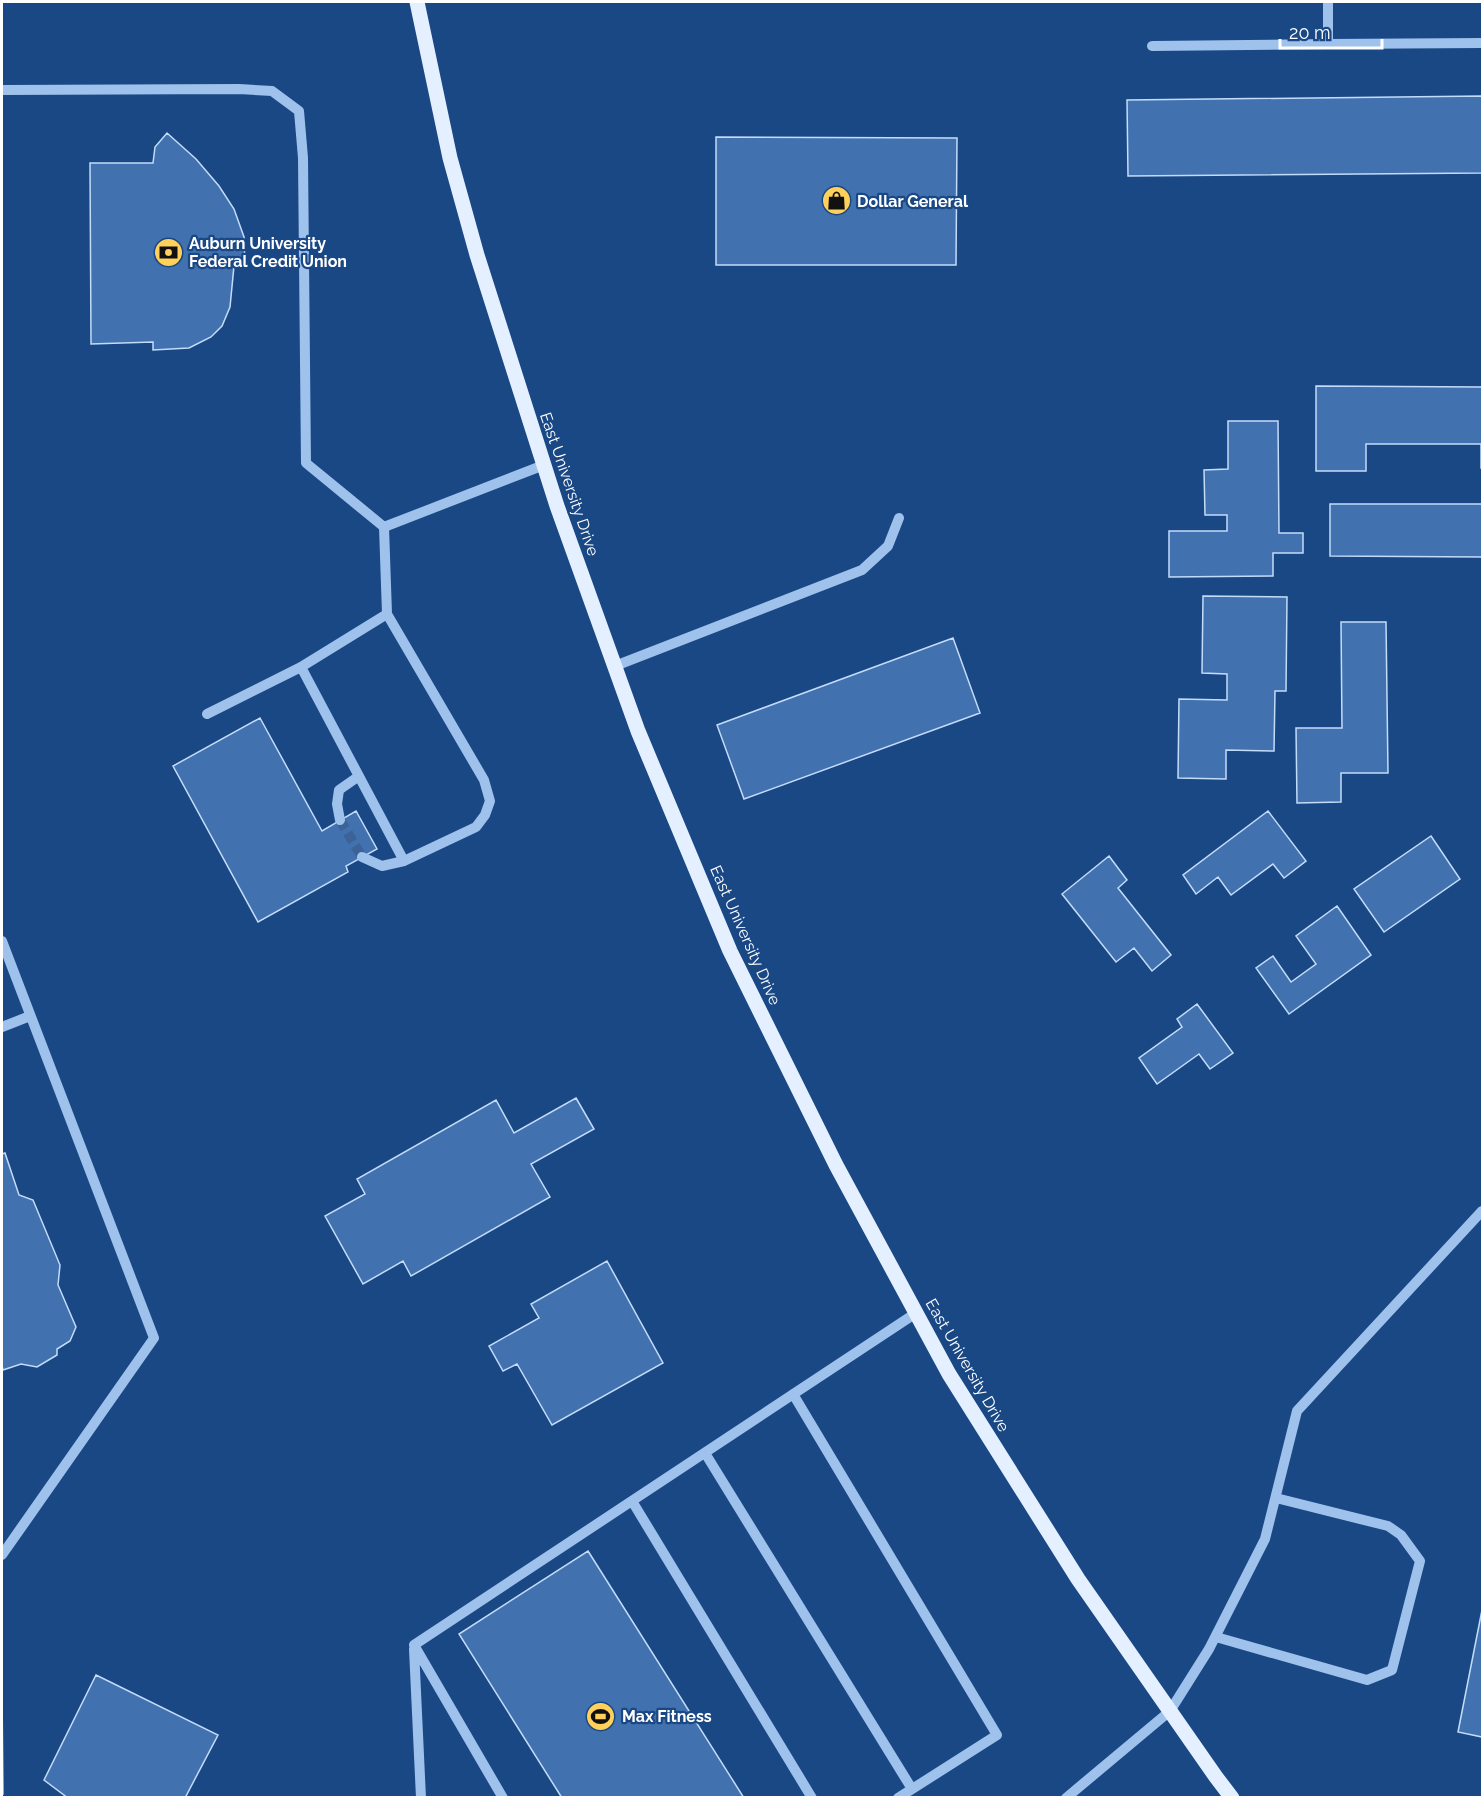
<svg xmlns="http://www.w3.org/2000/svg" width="1484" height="1799" font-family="Raleway,sans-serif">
  <rect width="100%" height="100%" fill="#194885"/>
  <path fill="#4271af" stroke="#c4dcf9" stroke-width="1.5" d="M1482 96V173L1128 176 1127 100Z
    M167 133 196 159 219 186 234 209 244 237 245 266H234L230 307 222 326 211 337 189 348 153 350V342L91 344 90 163H153L155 147Z
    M716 137 957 138 956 265H716Z
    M1316 386 1482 387V468H1481V444H1366V471H1316Z
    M1228 421H1278L1279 533H1303V553H1273V576L1169 577V531H1227V515H1205L1204 470 1228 469Z
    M1330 504H1482V557L1330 556Z
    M1203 596 1287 597 1286 691H1275L1274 751 1226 750V779L1178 778 1179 699 1227 700V674L1202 673Z
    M1341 622H1386L1388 773H1341V802L1297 803 1296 728H1342Z
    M953 638 980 713 744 799 717 725Z
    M260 718 322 831 356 811 377 849 346 866 348 872 258 922 173 766Z
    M1268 811 1306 861 1284 878 1273 864 1231 895 1218 877 1196 894 1183 875Z
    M1431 836 1460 879 1384 932 1354 889Z
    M1109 856 1127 880 1118 888 1171 955 1152 971 1134 948 1116 962 1062 894Z
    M1337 906 1371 955 1289 1014 1256 968 1273 956 1291 982 1316 964 1296 936Z
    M1197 1004 1233 1053 1210 1069 1199 1054 1157 1084 1139 1058 1182 1027 1177 1019Z
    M576 1098 594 1129 531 1164 550 1197 411 1276 403 1261 363 1284 325 1216 365 1194 357 1179 496 1100 514 1133Z
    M5 1153 19 1195 33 1200 60 1265 58 1285 76 1327 70 1341 57 1349V1355L37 1367 21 1364 3 1370 2 1366V1154Z
    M607 1261 663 1363 552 1425 517 1364 503 1371 489 1346 539 1318 531 1304Z
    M588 1551 744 1798H562L459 1634Z
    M1482 1610V1737L1458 1732Z
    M96 1675 218 1735 185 1798H68L44 1780Z
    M2 1692 3 1794H2Z"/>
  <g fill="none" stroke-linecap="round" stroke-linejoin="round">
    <path stroke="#3c6397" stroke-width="10" stroke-dasharray="10 5" stroke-linecap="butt" d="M340 820 362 857"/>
    <path stroke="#9fc2ec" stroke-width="10" d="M1328 2V44L1482 43
      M1152 46 1328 44
      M2 90 239 89 272 91 299 111 303 158 306 463 384 527 544 465
      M384 527 387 614 484 780 490 801 485 815 476 827 404 861 301 667 387 614
      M615 666 862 570 888 546 899 518
      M207 714 301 667
      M340 820 337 804 339 790 359 776
      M362 857 382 866 404 861
      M2 941 154 1338 2 1555
      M2 1027 30 1016
      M793 1394 997 1735 898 1798
      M705 1453 912 1789
      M632 1501 812 1798
      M1216 1637 1367 1680 1392 1670 1420 1561 1401 1535 1388 1526 1276 1498
      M414 1645 916 1313
      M414 1645 503 1798
      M414 1649 421 1798
      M1066 1798 1170 1711 1209 1649 1265 1539 1297 1411 1482 1211"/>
    <path stroke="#e4efff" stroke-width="15" d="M417 2 450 158 477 255 557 506 638 731 730 951 836 1165 949 1374 1078 1579 1216 1777 1232 1798"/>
  </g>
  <defs>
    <symbol id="shop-disc" viewBox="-11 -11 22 22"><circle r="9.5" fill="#ffd05a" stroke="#194885"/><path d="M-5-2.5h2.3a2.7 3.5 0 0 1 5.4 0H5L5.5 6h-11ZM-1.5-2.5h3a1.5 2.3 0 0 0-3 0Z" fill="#111"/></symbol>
    <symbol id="bank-disc" viewBox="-11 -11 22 22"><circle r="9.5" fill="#ffd05a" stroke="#194885"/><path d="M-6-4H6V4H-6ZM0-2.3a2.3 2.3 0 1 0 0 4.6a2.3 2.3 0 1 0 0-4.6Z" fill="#111"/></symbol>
    <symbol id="stadium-disc" viewBox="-11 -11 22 22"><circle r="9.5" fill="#ffd05a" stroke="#194885"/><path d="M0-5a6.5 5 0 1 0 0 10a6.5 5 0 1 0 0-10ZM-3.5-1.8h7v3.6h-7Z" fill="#111"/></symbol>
  </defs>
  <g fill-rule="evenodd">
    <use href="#shop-disc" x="820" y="184" width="33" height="33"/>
    <use href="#bank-disc" x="152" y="236" width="33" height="33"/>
    <use href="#stadium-disc" x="584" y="1700" width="33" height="33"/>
  </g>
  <g text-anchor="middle" stroke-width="4.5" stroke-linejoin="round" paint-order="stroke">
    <g font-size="16" font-weight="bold" fill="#fff" stroke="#194885" text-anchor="start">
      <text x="857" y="207">Dollar General</text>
      <text x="189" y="249">Auburn University<tspan x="189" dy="18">Federal Credit Union</tspan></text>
      <text x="622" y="1722">Max Fitness</text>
    </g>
    <g font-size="16" fill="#fff" stroke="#194885">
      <text transform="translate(570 484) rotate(71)" y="6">East University Drive</text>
      <text transform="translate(746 935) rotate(66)" y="6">East University Drive</text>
      <text transform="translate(968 1365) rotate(60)" y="6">East University Drive</text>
    </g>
  </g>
  <rect width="1484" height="1799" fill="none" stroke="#ffffff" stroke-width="6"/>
  <path d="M1280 39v9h102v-9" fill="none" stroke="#ffffff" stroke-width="3"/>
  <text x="1289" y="39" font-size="18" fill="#ffffff" stroke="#194885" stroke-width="4.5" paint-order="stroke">20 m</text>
</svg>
